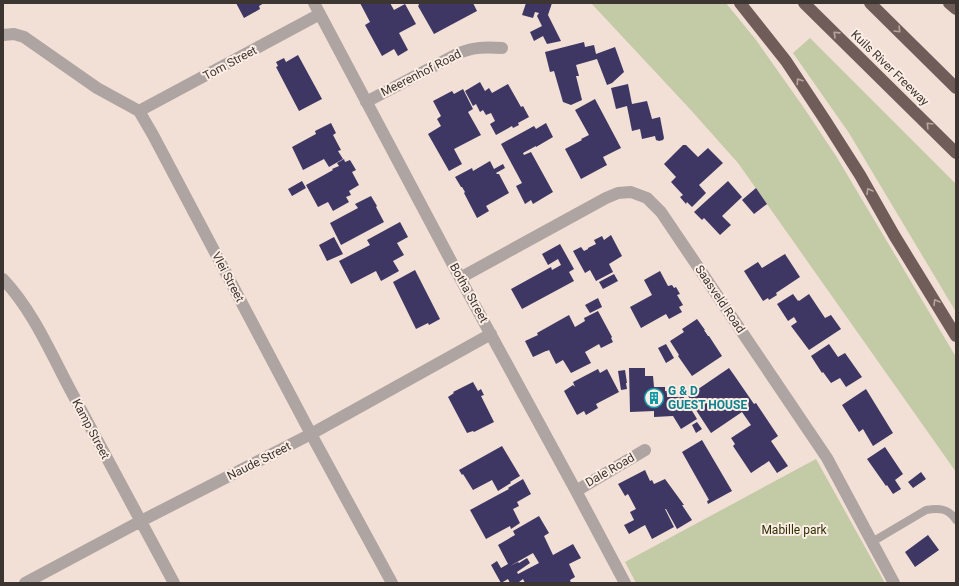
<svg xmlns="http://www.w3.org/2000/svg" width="959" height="586" font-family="Roboto,sans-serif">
  <rect width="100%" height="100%" fill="#f2dfd5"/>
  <path fill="#c3caa6" d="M591 3H726L756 40 804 108 836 156 956 357V472L738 163 689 108Z
    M810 38 956 184V312L849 133 793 53Z
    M816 459 885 583H636L625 562Z"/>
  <path fill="#3e3764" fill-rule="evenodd" d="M236 3H264L259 6 260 9 244 18Z
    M360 3H390L394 10 405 4 416 24 399 33 408 50 398 56 394 49 382 56 365 25 370 22Z
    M418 3H473L477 11 434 34 418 6 419 5Z
    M526 3H552L548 15 561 41 547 44 543 36 534 41 530 32 542 26 537 16 539 13 535 12 533 18 522 15Z
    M584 42 585 47 594 45 596 54 615 47 624 72 612 83 607 85 597 59 576 65 579 76H576L582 100 571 105 563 102 554 71 550 72 545 52Z
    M298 55 322 99 299 111 276 67 278 66 276 62 284 58 286 62Z
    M480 82 485 91 489 88 492 93 508 84 521 107 523 106 529 117 518 123 519 125 513 128 512 126 496 135 490 124 495 121 491 113 486 115 483 110 480 112 476 104 473 106 465 91Z
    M628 84 632 104 647 101 652 119 660 117 664 138 663 140 659 141 656 140 655 136 642 139 640 129 632 131 627 106 616 109 611 88Z
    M463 89 473 109 468 112 481 135 454 149 462 164 449 171 428 134 441 126 437 119 441 116 433 101 452 91 454 94Z
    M595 99 621 148 603 157 607 165 581 179 565 149 582 140 581 139 589 135 575 110Z
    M331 123 336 133 333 135 341 150 338 151 343 159 329 167 324 159 303 170 292 147 316 134 315 131Z
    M546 123 553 137 536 147V146L523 153 524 155 531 152 553 192 533 204 531 200 525 204 516 186 522 183 501 144 534 126 536 129Z
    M683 145H686L698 157 708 148 723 163 699 185 706 193 692 207 687 202 686 204 680 197 683 195 671 182 676 177 664 164Z
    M344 159 345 162 350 160 356 170 352 172 359 185 349 191 351 195 346 197 349 202 333 211 328 202 318 207 306 185 333 170 332 169 339 166 337 163Z
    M490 161 494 169 503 164 505 168 496 173 497 174H499L509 193 486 206 489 211 477 218 464 193 465 192 462 187H461L455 177 472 168 473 171Z
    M302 181 306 188 292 196 288 189Z
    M728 181 742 197 722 216 731 225 720 235 704 218 702 220 694 212Z
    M756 188 767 204 754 214 742 200Z
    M371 196 377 206 376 207 384 222 341 245 330 223 358 208 355 204Z
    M400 222 408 237 397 243 404 255 393 261 399 271 381 281 376 271 351 284 339 261 370 245 367 240Z
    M611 235 622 256 609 264 613 272 596 281 590 270 585 273 573 251 581 247 584 251 588 249V248L596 244 594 240 602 236 604 240Z
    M334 237 343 254 327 261 319 245Z
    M560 244 574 269 569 272 574 281 522 309 511 289 551 267 552 270 561 265 558 259 548 265 542 254Z
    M785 254 800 277 776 293 777 295 769 300 768 298 763 301 744 271 758 262 762 268Z
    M415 270 440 319 429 325 428 323 416 329 393 282Z
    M660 271 668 286 672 285 674 288 676 287 680 294 677 295 683 305 679 307 682 312 669 319 666 314 641 328 630 307 652 295 644 280Z
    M614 274 618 281 603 289 599 282Z
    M793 294 798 301V300L799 301 809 294 825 318 831 315 841 329 809 350 791 326 797 322 794 317 788 321 777 304Z
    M598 298 602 307 590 313 585 305Z
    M598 311 612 337 611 338 613 342 601 348 599 344 585 352 591 363 571 373 563 360 556 364 549 350 547 351H546L533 357 525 341 538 335 537 333 569 315 575 327 585 321 584 318Z
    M697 319 705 330H704L708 336H709L722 356 692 376 678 356 679 355 670 341 684 332 682 329Z
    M666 344 674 358 666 363 658 348Z
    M829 344 838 357 845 353 862 377 846 387 840 378 831 383 823 372 822 373 811 356Z
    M629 368H645V376H653L654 387H665V391H667V397H679L678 398 683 396 697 419 681 429 673 416 654 417V411L630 412Z
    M729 368 734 375 754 404 756 403 778 436 771 441 788 466 777 473 769 461 751 473 733 446 735 444 731 438 751 425 742 412 711 433 696 410 697 409 688 396Z
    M598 369 600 373 607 369 619 392 596 404 598 408 586 415 584 411 577 415 564 391 573 385 575 387 573 382Z
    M625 370 627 383H626L627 389 621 390 618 371Z
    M473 382 478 391 481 389 484 395 481 396 494 422 474 432 473 431 467 433 448 397 454 393 453 392Z
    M866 389 893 433 873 446 863 429 859 432 842 405Z
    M697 422 702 429 696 433 692 425Z
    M702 440 732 491 708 504 707 501 709 500 682 452Z
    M502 446 520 476 510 482 511 483 498 491 492 480 473 490 463 474 462 475 459 470Z
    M885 447 903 474 895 480 901 489 893 494 887 485 886 486 867 459Z
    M645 470 650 481 652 480 654 484 665 479 684 505H682L692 520 677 529 666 509H665L674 527 652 539 645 525 629 534 624 525 634 520 630 512 636 509 628 494 625 496 618 484Z
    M921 472 926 479 913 488 908 482Z
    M523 479 531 494 517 502 519 506 513 509 520 523 511 529 510 526 486 539 470 510 494 497 509 489 508 488Z
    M539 516 549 533 544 536 553 555 573 544 581 558 569 564 575 577 570 580 571 583H525L523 579 519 582 520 583H510L508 579 501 583 491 565 497 561 501 568 508 564 498 545 515 535 513 531ZM533 553 539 563 518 574 517 572 530 563 527 558 519 563 518 562 510 566Z
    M928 535 939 550 915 567 905 552Z"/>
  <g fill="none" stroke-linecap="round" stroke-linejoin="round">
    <path stroke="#aea4a2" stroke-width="8" d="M872 542 926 510C939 508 948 508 956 520"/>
    <path stroke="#aea4a2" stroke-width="12" d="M314 3 460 278 576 491 625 583
      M3 35 14 34 24 37 97 88 139 111 153 135 311 434 392 583
      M366 102 459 53C475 47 484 47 502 48
      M139 111 320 14
      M460 278 606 198 618 193 631 192 647 198 661 212 827 458 894 583
      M3 279C34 312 51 354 72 393 106 456 140 520 174 583
      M576 491 645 450
      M25 583 141 521 311 434 491 334"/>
    <path stroke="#705d59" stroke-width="12" d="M740 3 786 61 825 120 860 175 894 235 956 336
      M804 3 956 153
      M870 3 956 88
      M949 3 956 9"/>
  </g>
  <defs><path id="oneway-chevron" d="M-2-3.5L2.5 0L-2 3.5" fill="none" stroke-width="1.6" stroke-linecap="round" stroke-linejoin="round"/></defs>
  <g stroke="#b6a59f">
    <use href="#oneway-chevron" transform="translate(898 30) rotate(45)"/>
    <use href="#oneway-chevron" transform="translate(836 34) rotate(-136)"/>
    <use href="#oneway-chevron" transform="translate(799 81) rotate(-124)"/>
    <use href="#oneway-chevron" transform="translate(929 125) rotate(-135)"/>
    <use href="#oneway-chevron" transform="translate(869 191) rotate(-120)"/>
    <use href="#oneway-chevron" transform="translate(936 302) rotate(-121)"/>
  </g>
  <defs>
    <symbol id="building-ring" viewBox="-11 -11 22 22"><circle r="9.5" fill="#fcede5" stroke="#0f9aa8" stroke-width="1.5"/><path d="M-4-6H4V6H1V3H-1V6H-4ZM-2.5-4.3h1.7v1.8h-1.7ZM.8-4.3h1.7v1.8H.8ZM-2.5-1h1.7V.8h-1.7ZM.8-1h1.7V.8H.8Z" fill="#0f9aa8"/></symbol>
  </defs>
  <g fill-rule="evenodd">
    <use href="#building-ring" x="643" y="387" width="22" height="22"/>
  </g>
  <g text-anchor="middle" stroke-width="4" stroke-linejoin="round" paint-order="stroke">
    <g font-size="12" fill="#3c3531" stroke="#fcede5">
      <text transform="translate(230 63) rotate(-28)" y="4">Tom Street</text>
      <text transform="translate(890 68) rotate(44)" y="4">Kuils River Freeway</text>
      <text transform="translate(421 73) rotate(-27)" y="4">Meerenhof Road</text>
      <text transform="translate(228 277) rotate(62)" y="4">Vlei Street</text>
      <text transform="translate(469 293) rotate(61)" y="4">Botha Street</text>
      <text transform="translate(720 299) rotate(56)" y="4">Saasveld Road</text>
      <text transform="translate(91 429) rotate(62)" y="4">Kamp Street</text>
      <text transform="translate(259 461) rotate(-27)" y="4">Naude Street</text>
      <text transform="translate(610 470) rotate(-30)" y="4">Dale Road</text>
    </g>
    <g font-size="12" font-weight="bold" fill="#0d838f" stroke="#fcede5" text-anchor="start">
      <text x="668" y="395">G &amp; D<tspan x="668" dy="14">GUEST HOUSE</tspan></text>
    </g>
    <g font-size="12" fill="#2f3406" stroke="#fcede5">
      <text x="794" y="534">Mabille park</text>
    </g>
  </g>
  <rect width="959" height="586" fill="none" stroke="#3c3531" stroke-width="8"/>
</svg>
